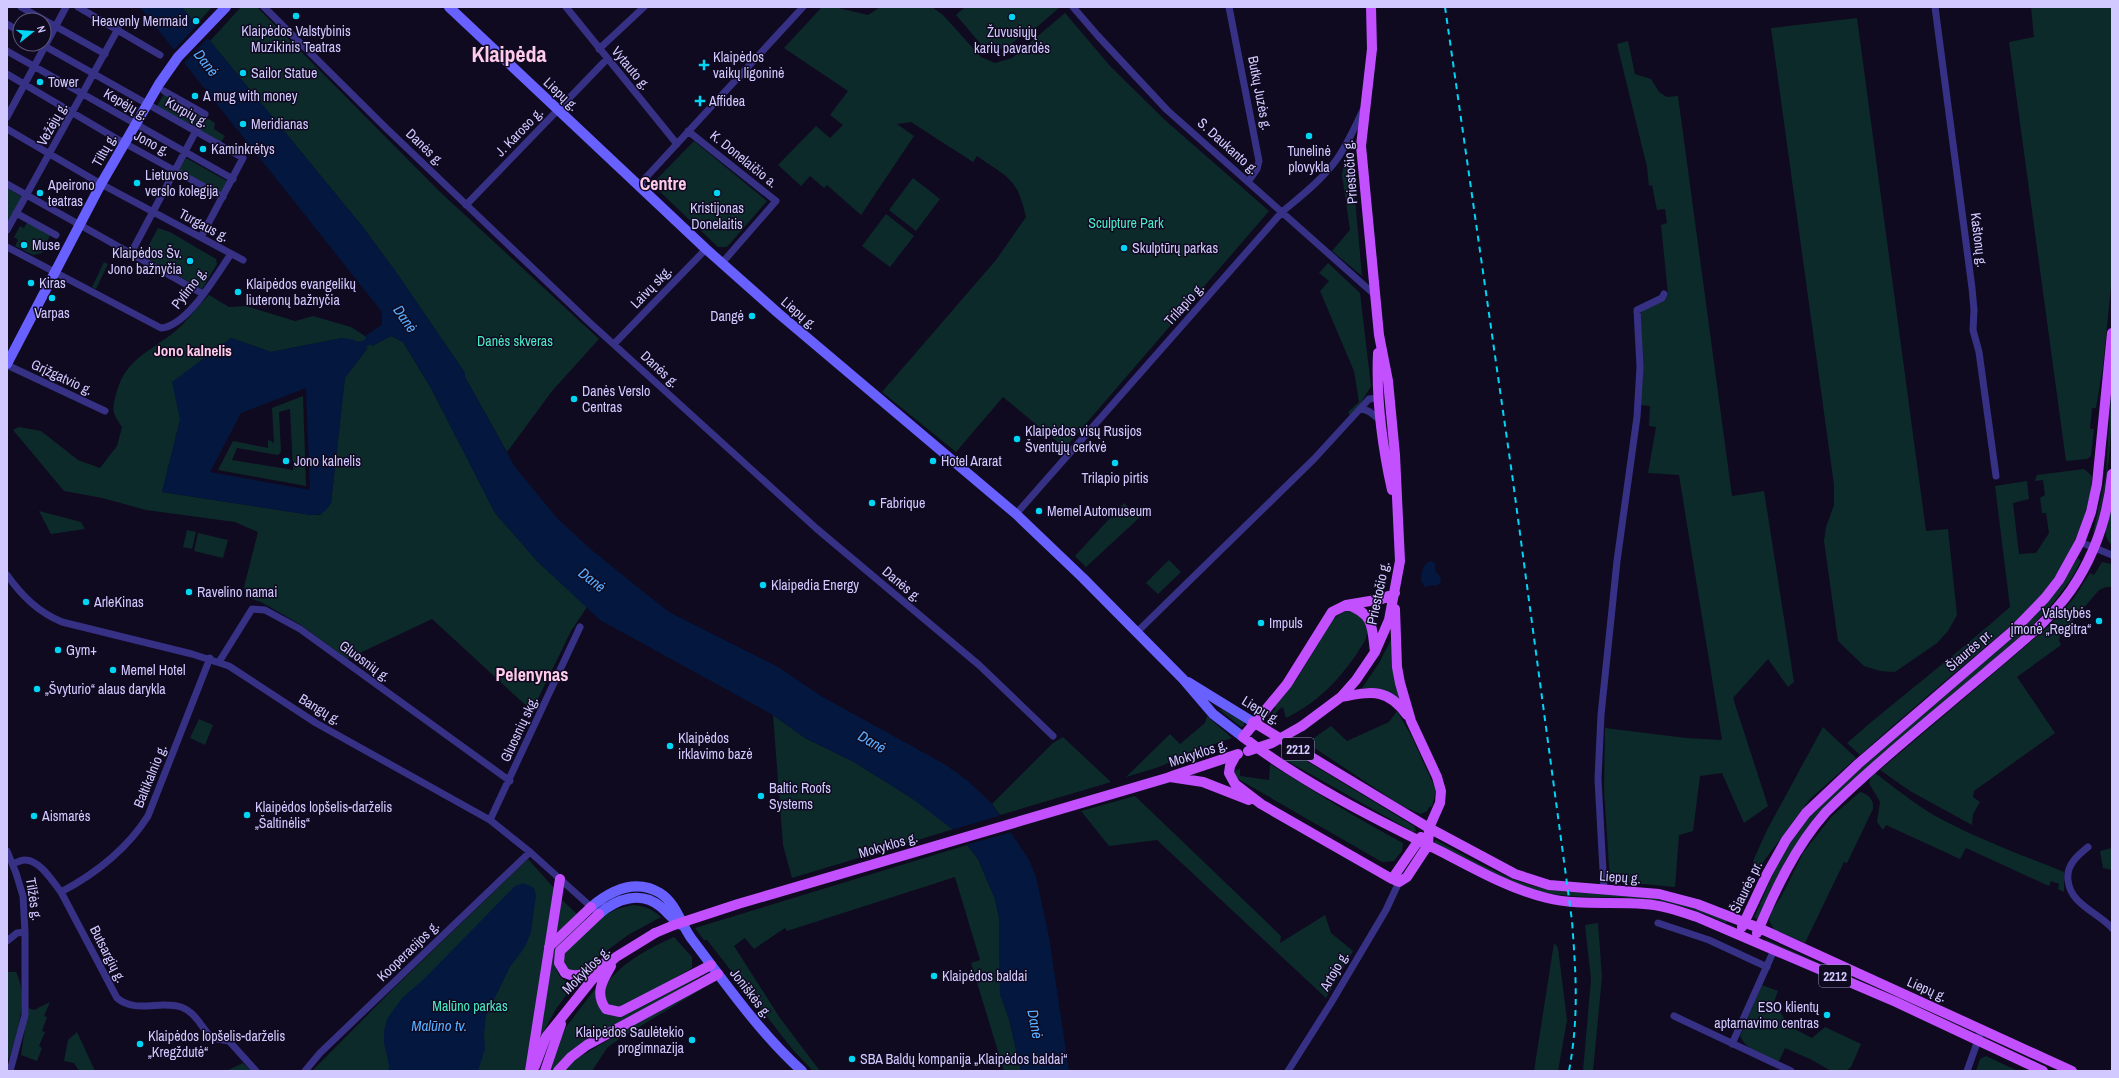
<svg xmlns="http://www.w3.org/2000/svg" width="2119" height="1078" font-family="'Archivo Narrow',sans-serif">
  <rect width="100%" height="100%" fill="#0f0a20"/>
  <path fill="#0d2a2a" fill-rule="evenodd" d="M182 7H212L196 25Z
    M241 7H257L439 191 599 339 552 391 507 452 465 377V373L396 272 362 226 210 41Z
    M822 7H834L868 15 880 7H932L943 15 981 57 995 63 1012 58 1065 13 1111 67 1166 121 1269 211 1065 448 1003 397 956 452 882 392 996 260 1026 217C1017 177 1008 178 977 156L973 162 911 122 897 124 914 136 861 215 827 185 824 188 810 176 801 186 778 165 816 126 830 138 843 125 830 115 848 91 784 48Z
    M965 7H1060L1030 33 1025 32 1008 47 993 51 985 49 956 15Z
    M2031 7H2112V276L2103 366 2096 408H2092L2090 429H2094L2091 456 2087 459 2066 461 2009 42 2034 37Z
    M1857 18 1926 531 1948 529 1957 615 1948 631 1937 643 1895 672 1880 671 1864 666 1838 641 1824 541 1826 527 1834 505V485L1771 28Z
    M1628 41 1635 74 1651 79 1659 92 1667 97 1678 96 1732 496 1764 491 1794 682 1788 687 1768 659 1733 698 1768 806 1744 823 1722 773 1700 776 1693 831 1679 835 1675 887 1610 881 1604 790 1605 728 1686 738 1722 740 1679 475 1648 473 1656 427 1649 426 1650 406 1640 405V314L1642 310 1666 298 1668 294 1661 225 1667 223 1665 209 1657 210 1652 185 1649 186 1647 167 1617 44Z
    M164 94 201 115 194 127 157 106Z
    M207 118 215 123 214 129 225 136 221 142 200 131Z
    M694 141 767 201 727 247H718L655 187V181Z
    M186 158 227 181 221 193 179 170Z
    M1344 164 1352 165 1362 276 1332 251 1350 230 1342 175Z
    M913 178 940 199 916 231 889 210Z
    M7 188 22 197 7 224Z
    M886 214 914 236 890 267 862 246Z
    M28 221 50 235 42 253 33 255 15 246 18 240 14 237 20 226 24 228Z
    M158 228 170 232 216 259 217 264 202 289 143 256Z
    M104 262 108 264 96 289 92 287Z
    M1328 263 1360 293 1371 386 1359 406 1350 416 1348 412 1359 402 1354 371 1320 291 1329 281 1319 273Z
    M209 295 229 307 246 306 295 321 313 316 351 327 365 336 372 346 391 336 403 342 431 388 495 513 538 562 587 607 571 631 532 711 432 619 347 659 301 625 261 602 246 597 244 587 258 532 235 522 146 510 102 498 64 491 13 430 19 427 41 431 78 460 100 468 117 446 122 427C111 411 112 409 117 391 126 357 156 349 180 327 190 317 199 305 209 295ZM231 338 271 352 342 338 357 342 360 341 367 349 345 377 331 503 320 515H311L162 492 180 420Z
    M2112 374C2112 419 2111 463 2101 507 2099 515 2098 528 2093 533L2106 475Z
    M303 396 306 486 218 470 233 441 268 448V441L269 440 274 443 272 408ZM290 409 293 470 232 460 237 448 278 455 281 452 279 412Z
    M2084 469 2092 476C2091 514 2066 565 2042 595 2024 617 1999 635 1977 654 1938 687 1899 720 1860 755L1847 743C1901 696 1957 654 2010 607L1995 486 2027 481 2029 499 2013 503 2019 554 2036 553 2049 533 2046 513H2042L2040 498 2045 495 2043 480 2035 481 2037 475Z
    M2112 502V545C2099 535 2109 516 2112 502Z
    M1124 503 1139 518 1086 567 1075 556Z
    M39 511 81 522 85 529 51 534Z
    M187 530 196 532 192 549 183 547Z
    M198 533 228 540 223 558 194 551Z
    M2078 558 2081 561 2071 579 2054 602 2027 631 1850 783 1813 819 1784 863 1758 919 1754 918 1778 862 1803 823 1823 800 2036 614 2052 596Z
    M1169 560 1181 572 1158 594 1146 583Z
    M2102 562 2112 564V587H2106L2099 590 2060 636 2059 640 2061 645 2017 677 2055 733 1974 791 1973 797 1980 802 1973 814 1972 825 1910 791 1880 770 2048 627 2074 598 2090 573 2094 575Z
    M1345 611 1356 612C1361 618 1368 624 1367 633 1367 640 1361 646 1358 652 1339 680 1317 703 1286 718L1283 707C1276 710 1274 715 1276 722L1273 724C1269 717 1271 714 1276 708L1274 707 1297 679 1333 619Z
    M1393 636 1399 697 1398 698 1382 689 1362 688 1379 663Z
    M1221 709 1244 722V726L1241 727 1220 710Z
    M1397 711 1411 735 1436 790 1432 807 1430 806 1427 811 1421 814 1402 806 1307 743 1331 726 1347 741 1389 722Z
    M773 715 805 738 854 762 913 799 954 829 792 878 783 845Z
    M1207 716 1232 738 1190 752V754L1156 768 1126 777 1170 734 1180 744 1205 723Z
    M199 719 213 725 205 745 190 738Z
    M1823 727 1856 758 1810 799 1761 865 1755 866 1753 861 1767 830Z
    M1063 737 1111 782 1000 815 992 804 1053 743Z
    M1295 754 1414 826 1416 831 1413 832 1282 758Z
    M1270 764C1314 791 1357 819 1403 843L1402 851 1394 861 1382 862 1238 779 1233 774 1235 771 1240 769V776L1269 780Z
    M1875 773C1894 787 1912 802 1932 814 1974 838 2020 854 2064 872V892L2058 889 2059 884 2051 881 2049 886 1966 848 1960 859 1886 825 1883 830 1877 822 1880 802 1869 783 1871 777Z
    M1860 792C1869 794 1874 800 1873 809L1847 863 1844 862 1805 943 1774 930 1769 920 1772 910 1781 897 1803 853 1832 816Z
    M1135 796 1281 936 1280 943 1325 915 1331 933 1353 951 1326 998 1157 840 1109 846 1081 811Z
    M1436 840C1470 858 1504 880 1542 888 1572 894 1602 892 1633 895 1665 898 1697 908 1727 921L1726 923C1701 912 1675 902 1648 899 1613 895 1578 900 1542 892 1505 884 1469 861 1435 844L1434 842Z
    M967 845 978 859 995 899 999 918 1000 994 1009 1019 1021 1071H1004L971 963 980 960 955 877 787 931 785 928 754 949 745 938 734 946 780 1018 820 1071H813L793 1050 707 940H704L695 928Z
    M2112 848V870L2103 868 2100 851Z
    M528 859 554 888 526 1071H312L394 988Z
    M561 899 577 914 557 932Z
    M633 905C646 906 652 909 661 917L628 935 581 970 567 971 562 954 607 912 609 913 617 909Z
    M584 919 586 921 555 953C554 965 557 981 571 982L573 986 556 1009 539 1040 554 949Z
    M1598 923 1602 977 1593 1071H1583L1591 979 1585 925Z
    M674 937 692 957V968L624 1008 619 1009 607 1004 603 991C614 966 651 947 674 937Z
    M1765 939 1965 1028 1767 942Z
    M1554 943 1558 948 1567 1020 1558 1071H1534Z
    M7 972H16C29 997 17 1034 9 1059L7 1057Z
    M699 975 700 977 569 1054 553 1071H549L557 1046 566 1027 595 989 597 1003 620 1017Z
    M1762 985 1778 991 1774 1002 1789 1026 1812 1038 1825 1027 1861 1044 1851 1067 1846 1071H1831L1812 1060 1785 1048 1779 1061H1775C1762 1054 1746 1050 1740 1036Z
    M699 987 702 989 619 1039 607 1048 592 1071H565L576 1059Z
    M50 1002 44 1016 47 1017 42 1031 45 1032 39 1046 42 1048 37 1061 21 1055 28 1008 34 1010Z
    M77 1032 95 1071H79L74 1063 64 1061 68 1040Z
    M1986 1056 2018 1071H1976L1980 1059Z
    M243 1063 251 1071H226Z"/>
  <path fill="#04183f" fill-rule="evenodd" d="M140 7H182L362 226 396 272 465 373V377L515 467 556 517 588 547 641 590 669 612 778 667 821 696 946 765 968 781 992 804 1029 860 1036 877 1049 937 1069 1071H1021L1009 1019 1000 994 999 918 995 899 978 859 961 836 913 799 854 762 805 738 773 715 600 620 538 562 495 513 431 388 403 342 391 336 372 346 365 336 382 325V312Z
    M231 338 271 352 342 338 355 340 357 342 360 341 367 349 345 378 331 503C326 512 321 515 311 515L162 492 180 420 172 382ZM306 388 310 490 210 472 241 413Z
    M1432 561 1435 564V571L1441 578 1440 583 1435 586 1434 585 1425 587 1421 581C1421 573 1423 562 1432 561Z
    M524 883 534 888 536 895 531 932 525 947 510 967 486 1016 484 1034 485 1049 478 1071H388L389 1066 384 1043V1031L387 1019 402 998 425 978 515 886Z"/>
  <path fill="#0f0a20" d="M198 24 209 37 184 63 173 51Z
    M1002 815 1012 832 965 845 951 830Z"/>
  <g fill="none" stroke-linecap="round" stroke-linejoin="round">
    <path stroke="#04183f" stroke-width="7" d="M363 345 375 337"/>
    <path stroke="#363184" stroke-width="7" d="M21 7 105 54
      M78 7 160 55
      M264 7 386 128 588 321 817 529 979 665 1053 736
      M566 7 677 144
      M1073 7 1098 36 1167 110 1375 295
      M1229 7 1259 161 1257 169 1248 182
      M1935 7 1972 288 1974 310 1973 330 1979 352 1996 476
      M7 24 20 32
      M41 44 243 158 201 237
      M599 49 644 7
      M7 51 233 179
      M7 74 117 139 223 197
      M7 117 66 7
      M7 129 101 184 243 260
      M688 131 776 201 722 263
      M7 184 203 294
      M639 185 803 7
      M466 205 607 59
      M16 213 56 235
      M7 230 118 29
      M7 247 161 328C188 326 216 275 231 254
      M131 253 205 114 164 91
      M614 344 706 249
      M7 365 105 411
      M1361 408 1370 412 1380 420
      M1016 514 1282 212C1301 196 1322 180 1337 159 1348 143 1355 127 1363 110
      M2080 542 2112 555
      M7 575C22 596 38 612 62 622L192 654 229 666 316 723 490 820 530 852 599 914
      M1137 632 1314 459 1369 399 1378 398
      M219 662 252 609 265 610 300 629 510 781
      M490 820 580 627
      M2088 847C2078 855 2066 865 2068 880 2070 904 2097 912 2112 928
      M7 851 16 873 23 896 25 932V1015L10 1071
      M13 864C17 862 21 860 25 860 40 860 53 882 61 892L117 998C136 1014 160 1000 181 1007 196 1012 202 1029 212 1038L229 1041 256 1071
      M1604 889 1598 779 1601 715 1617 561 1637 417 1640 367 1637 310 1662 298 1664 294
      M61 892C95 874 127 849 148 816L210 658
      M1658 923 1709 940 1767 967
      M7 941 17 933 25 932
      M1674 1016 1791 1071
      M1732 1044 1774 950
      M305 1071 320 1053 530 852
      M1288 1071 1331 1003 1386 910 1399 882
      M1967 1071 1982 1029"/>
    <path stroke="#6860ff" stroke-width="10" d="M449 7 706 249 778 313 1016 514 1083 578 1183 679 1213 714 1243 737
      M7 364 101 184 159 84 178 57 226 7
      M1188 682 1253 722
      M591 907C610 891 635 878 660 893 676 903 681 924 691 938 726 984 759 1032 802 1071
      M599 914C616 899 641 890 661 907 669 914 674 921 683 926"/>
    <path stroke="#c250ff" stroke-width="10" d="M1378 353C1376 399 1382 445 1392 490
      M1395 593 1382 599 1346 605 1332 612 1287 684 1243 737C1301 782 1375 819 1442 852 1475 869 1510 889 1547 898 1578 906 1612 901 1644 904 1662 905 1679 911 1697 917L1896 1002 2043 1071
      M1348 605C1374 614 1372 628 1375 652
      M1341 697C1371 692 1387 687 1407 715
      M1253 722 1429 828 1515 874 1549 885 1659 894 1697 904 1759 928 2072 1071
      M1302 726 1341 697 1356 680 1375 652 1389 620 1400 561 1395 455 1388 381 1379 335 1361 146 1372 49 1371 7
      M1236 755 1230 766 1229 773 1235 784 1261 804 1392 879 1399 882 1407 877 1428 845 1429 828 1440 803 1441 791 1437 777 1411 721 1400 683 1397 667 1395 609
      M1172 776 1238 754
      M1170 777 1203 782 1249 800
      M1392 879 1421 837
      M599 914 560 951 559 963 565 973C579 980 592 970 604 963
      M1742 927 1767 874 1786 840 1806 813 1858 764 2015 629 2045 598 2059 580 2080 542 2091 512 2097 484 2112 333
      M1757 933C1775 890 1795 847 1826 812 1876 763 1931 719 1984 674 2014 648 2048 623 2071 590 2095 555 2108 516 2112 474
      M549 947 591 907
      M611 966C603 980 594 993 606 1009L620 1012 711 965
      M535 1066 546 1037 591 981 616 957 655 933
      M530 1071 560 879
      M545 1071 561 1024
      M558 1071 571 1057 587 1045 718 974"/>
    <path stroke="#00d6f4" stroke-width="2" stroke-dasharray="6 5" stroke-linecap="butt" d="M1445 7 1512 474 1572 921C1576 975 1579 1017 1569 1071"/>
    <path stroke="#c250ff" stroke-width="10" d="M1248 751 1272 743 1302 726
      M655 933 674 925 738 904 1170 777"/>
  </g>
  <g fill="#00d6f4" stroke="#0f0a20" stroke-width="1.5">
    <circle cx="296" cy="16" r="4"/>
    <circle cx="1012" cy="17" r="4"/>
    <circle cx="196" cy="21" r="4"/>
    <path d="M702 59h4v4h4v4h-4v4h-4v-4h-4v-4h4z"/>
    <circle cx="243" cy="73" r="4"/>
    <circle cx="40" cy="82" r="4"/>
    <circle cx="195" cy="96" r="4"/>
    <path d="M698 95h4v4h4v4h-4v4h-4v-4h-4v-4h4z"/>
    <circle cx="243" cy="124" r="4"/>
    <circle cx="1309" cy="136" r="4"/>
    <circle cx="203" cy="149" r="4"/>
    <circle cx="137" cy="183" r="4"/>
    <circle cx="40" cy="193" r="4"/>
    <circle cx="717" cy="193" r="4"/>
    <circle cx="24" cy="245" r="4"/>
    <circle cx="1124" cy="248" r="4"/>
    <circle cx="190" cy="261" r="4"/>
    <circle cx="31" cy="283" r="4"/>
    <circle cx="238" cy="292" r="4"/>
    <circle cx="52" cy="298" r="4"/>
    <circle cx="752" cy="316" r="4"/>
    <circle cx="574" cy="399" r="4"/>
    <circle cx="1017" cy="439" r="4"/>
    <circle cx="286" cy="461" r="4"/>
    <circle cx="933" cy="461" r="4"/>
    <circle cx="1115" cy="463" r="4"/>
    <circle cx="872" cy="503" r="4"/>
    <circle cx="1039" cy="511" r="4"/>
    <circle cx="763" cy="585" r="4"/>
    <circle cx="189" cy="592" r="4"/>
    <circle cx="86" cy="602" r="4"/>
    <circle cx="2099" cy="621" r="4"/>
    <circle cx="1261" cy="623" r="4"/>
    <circle cx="58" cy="650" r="4"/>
    <circle cx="113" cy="670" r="4"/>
    <circle cx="37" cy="689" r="4"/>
    <circle cx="670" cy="746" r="4"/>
    <circle cx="761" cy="796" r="4"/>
    <circle cx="247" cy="815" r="4"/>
    <circle cx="34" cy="816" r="4"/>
    <circle cx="934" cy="976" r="4"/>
    <circle cx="1827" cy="1015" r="4"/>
    <circle cx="692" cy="1040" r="4"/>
    <circle cx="140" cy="1044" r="4"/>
    <circle cx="852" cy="1059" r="4"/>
  </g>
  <g text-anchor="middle" stroke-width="3" stroke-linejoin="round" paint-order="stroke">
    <g fill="#0f0a20" stroke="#9790bc" stroke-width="1">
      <rect x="1282" y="738" width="32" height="22" rx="3"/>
      <rect x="1819" y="965" width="32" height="22" rx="3"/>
    </g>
    <g font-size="13" font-weight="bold" fill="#d1c9ff">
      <text x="1298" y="754">2212</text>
      <text x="1835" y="981">2212</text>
    </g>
    <g font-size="14" fill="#d1c9ff" stroke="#0f0a20" text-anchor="start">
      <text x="188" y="26" text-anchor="end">Heavenly Mermaid</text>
      <text x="296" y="36" text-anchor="middle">Klaipėdos Valstybinis<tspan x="296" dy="16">Muzikinis Teatras</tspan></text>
      <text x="1012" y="37" text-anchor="middle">Žuvusiųjų<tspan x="1012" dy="16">karių pavardės</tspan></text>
      <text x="713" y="62">Klaipėdos<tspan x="713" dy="16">vaikų ligoninė</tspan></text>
      <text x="251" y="78">Sailor Statue</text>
      <text x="48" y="87">Tower</text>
      <text x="203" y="101">A mug with money</text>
      <text x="709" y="106">Affidea</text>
      <text x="251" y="129">Meridianas</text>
      <text x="211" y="154">Kaminkrėtys</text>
      <text x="1309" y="156" text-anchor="middle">Tunelinė<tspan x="1309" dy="16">plovykla</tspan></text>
      <text x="145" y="180">Lietuvos<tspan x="145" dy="16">verslo kolegija</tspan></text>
      <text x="48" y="190">Apeirono<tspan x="48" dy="16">teatras</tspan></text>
      <text x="717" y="213" text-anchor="middle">Kristijonas<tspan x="717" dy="16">Donelaitis</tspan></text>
      <text x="32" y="250">Muse</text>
      <text x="1132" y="253">Skulptūrų parkas</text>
      <text x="182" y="258" text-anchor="end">Klaipėdos Šv.<tspan x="182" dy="16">Jono bažnyčia</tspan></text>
      <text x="39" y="288">Kiras</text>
      <text x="246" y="289">Klaipėdos evangelikų<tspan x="246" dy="16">liuteronų bažnyčia</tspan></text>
      <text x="52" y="318" text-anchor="middle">Varpas</text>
      <text x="744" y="321" text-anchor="end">Dangė</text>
      <text x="582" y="396">Danės Verslo<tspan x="582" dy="16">Centras</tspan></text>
      <text x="1025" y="436">Klaipėdos visų Rusijos<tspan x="1025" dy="16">Šventųjų cerkvė</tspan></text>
      <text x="294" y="466">Jono kalnelis</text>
      <text x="941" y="466">Hotel Ararat</text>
      <text x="1115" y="483" text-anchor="middle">Trilapio pirtis</text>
      <text x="880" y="508">Fabrique</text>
      <text x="1047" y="516">Memel Automuseum</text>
      <text x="771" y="590">Klaipedia Energy</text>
      <text x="197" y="597">Ravelino namai</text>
      <text x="94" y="607">ArleKinas</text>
      <text x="2091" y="618" text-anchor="end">Valstybės<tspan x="2091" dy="16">įmonė „Regitra“</tspan></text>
      <text x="1269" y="628">Impuls</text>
      <text x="66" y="655">Gym+</text>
      <text x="121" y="675">Memel Hotel</text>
      <text x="45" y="694">„Švyturio“ alaus darykla</text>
      <text x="678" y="743">Klaipėdos<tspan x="678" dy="16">irklavimo bazė</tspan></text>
      <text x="769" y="793">Baltic Roofs<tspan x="769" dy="16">Systems</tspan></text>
      <text x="255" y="812">Klaipėdos lopšelis-darželis<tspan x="255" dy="16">„Šaltinėlis“</tspan></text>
      <text x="42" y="821">Aismarės</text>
      <text x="942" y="981">Klaipėdos baldai</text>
      <text x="1819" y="1012" text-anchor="end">ESO klientų<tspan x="1819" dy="16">aptarnavimo centras</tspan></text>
      <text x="684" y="1037" text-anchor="end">Klaipėdos Saulėtekio<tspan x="684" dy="16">progimnazija</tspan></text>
      <text x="148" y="1041">Klaipėdos lopšelis-darželis<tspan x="148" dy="16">„Kregždutė“</tspan></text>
      <text x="860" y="1064">SBA Baldų kompanija „Klaipėdos baldai“</text>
    </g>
    <g font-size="14" fill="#d1c9ff" stroke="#0f0a20">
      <text transform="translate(631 68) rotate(50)" y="5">Vytauto g.</text>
      <text transform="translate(1260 93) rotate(79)" y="5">Butkų Juzės g.</text>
      <text transform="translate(561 94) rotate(43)" y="5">Liepų g.</text>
      <text transform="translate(126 104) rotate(30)" y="5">Kepėjų g.</text>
      <text transform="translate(187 112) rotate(29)" y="5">Kurpių g.</text>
      <text transform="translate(52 124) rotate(-61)" y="5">Vežėjų g.</text>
      <text transform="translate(519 132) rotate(-46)" y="5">J. Karoso g.</text>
      <text transform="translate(152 143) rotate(28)" y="5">Jono g.</text>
      <text transform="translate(1228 146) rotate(42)" y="5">S. Daukanto g.</text>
      <text transform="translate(425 147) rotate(44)" y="5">Danės g.</text>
      <text transform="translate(104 150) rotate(-61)" y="5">Tiltų g.</text>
      <text transform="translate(744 159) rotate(39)" y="5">K. Donelaičio a.</text>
      <text transform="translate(1350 172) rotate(-94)" y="5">Priestočio g.</text>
      <text transform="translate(204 225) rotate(28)" y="5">Turgaus g.</text>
      <text transform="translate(1979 240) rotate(83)" y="5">Kaštonų g.</text>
      <text transform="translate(651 287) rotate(-46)" y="5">Laivų skg.</text>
      <text transform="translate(189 288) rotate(-52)" y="5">Pylimo g.</text>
      <text transform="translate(1184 304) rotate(-48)" y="5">Trilapio g.</text>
      <text transform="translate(799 313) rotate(41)" y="5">Liepų g.</text>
      <text transform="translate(660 369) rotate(43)" y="5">Danės g.</text>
      <text transform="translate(62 377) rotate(25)" y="5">Grįžgatvio g.</text>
      <text transform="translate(902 584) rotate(40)" y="5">Danės g.</text>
      <text transform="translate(1378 593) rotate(-78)" y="5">Priestočio g.</text>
      <text transform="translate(1969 650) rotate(-41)" y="5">Šiaurės pr.</text>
      <text transform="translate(365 661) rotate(36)" y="5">Gluosnių g.</text>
      <text transform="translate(320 709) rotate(31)" y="5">Bangų g.</text>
      <text transform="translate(1261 710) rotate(31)" y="5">Liepų g.</text>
      <text transform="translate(519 729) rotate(-65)" y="5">Gluosnių skg.</text>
      <text transform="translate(1198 753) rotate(-18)" y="5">Mokyklos g.</text>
      <text transform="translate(150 776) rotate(-68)" y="5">Baltikalnio g.</text>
      <text transform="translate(888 845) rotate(-16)" y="5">Mokyklos g.</text>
      <text transform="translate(1620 877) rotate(4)" y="5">Liepų g.</text>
      <text transform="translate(1746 887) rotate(-64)" y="5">Šiaurės pr.</text>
      <text transform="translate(34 899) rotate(81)" y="5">Tilžės g.</text>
      <text transform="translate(408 951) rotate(-44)" y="5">Kooperacijos g.</text>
      <text transform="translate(108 954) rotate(63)" y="5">Butsargių g.</text>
      <text transform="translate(586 970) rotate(-45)" y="5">Mokyklos g.</text>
      <text transform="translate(1334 971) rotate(-60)" y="5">Artojo g.</text>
      <text transform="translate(1927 989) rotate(24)" y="5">Liepų g.</text>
      <text transform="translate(751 993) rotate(52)" y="5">Joniškės g.</text>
    </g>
    <g font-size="14" fill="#4aeac6" stroke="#0f0a20">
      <text x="1126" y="228">Sculpture Park</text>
      <text x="515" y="346">Danės skveras</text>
      <text x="470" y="1011">Malūno parkas</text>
    </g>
    <g font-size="15" font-style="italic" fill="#57adff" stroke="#0f0a20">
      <text transform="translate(206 63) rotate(52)" y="5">Danė</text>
      <text transform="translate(405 319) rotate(55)" y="5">Danė</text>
      <text transform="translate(592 580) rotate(38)" y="5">Danė</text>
      <text transform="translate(872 742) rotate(30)" y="5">Danė</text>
      <text transform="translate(1035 1024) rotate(79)" y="5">Danė</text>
      <text x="439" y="1031">Malūno tv.</text>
    </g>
    <g font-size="15" font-weight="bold" fill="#ffcbeb" stroke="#0f0a20">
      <text x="193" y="356">Jono kalnelis</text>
    </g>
    <g font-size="18" font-weight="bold" fill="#ffcbeb" stroke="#0f0a20">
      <text x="663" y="190">Centre</text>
      <text x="532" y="681">Pelenynas</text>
    </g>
    <g font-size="22" font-weight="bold" fill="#ffcbeb" stroke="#0f0a20">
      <text x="509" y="62">Klaipėda</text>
    </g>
  </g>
  <rect width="2119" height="1078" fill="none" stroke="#d1c9ff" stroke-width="16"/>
  <g transform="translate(32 32) rotate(73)"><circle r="19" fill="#0f0a20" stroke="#5d5679"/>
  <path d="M0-3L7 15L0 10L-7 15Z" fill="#00d6f4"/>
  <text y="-6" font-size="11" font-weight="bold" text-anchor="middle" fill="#d1c9ff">N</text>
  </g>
</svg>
